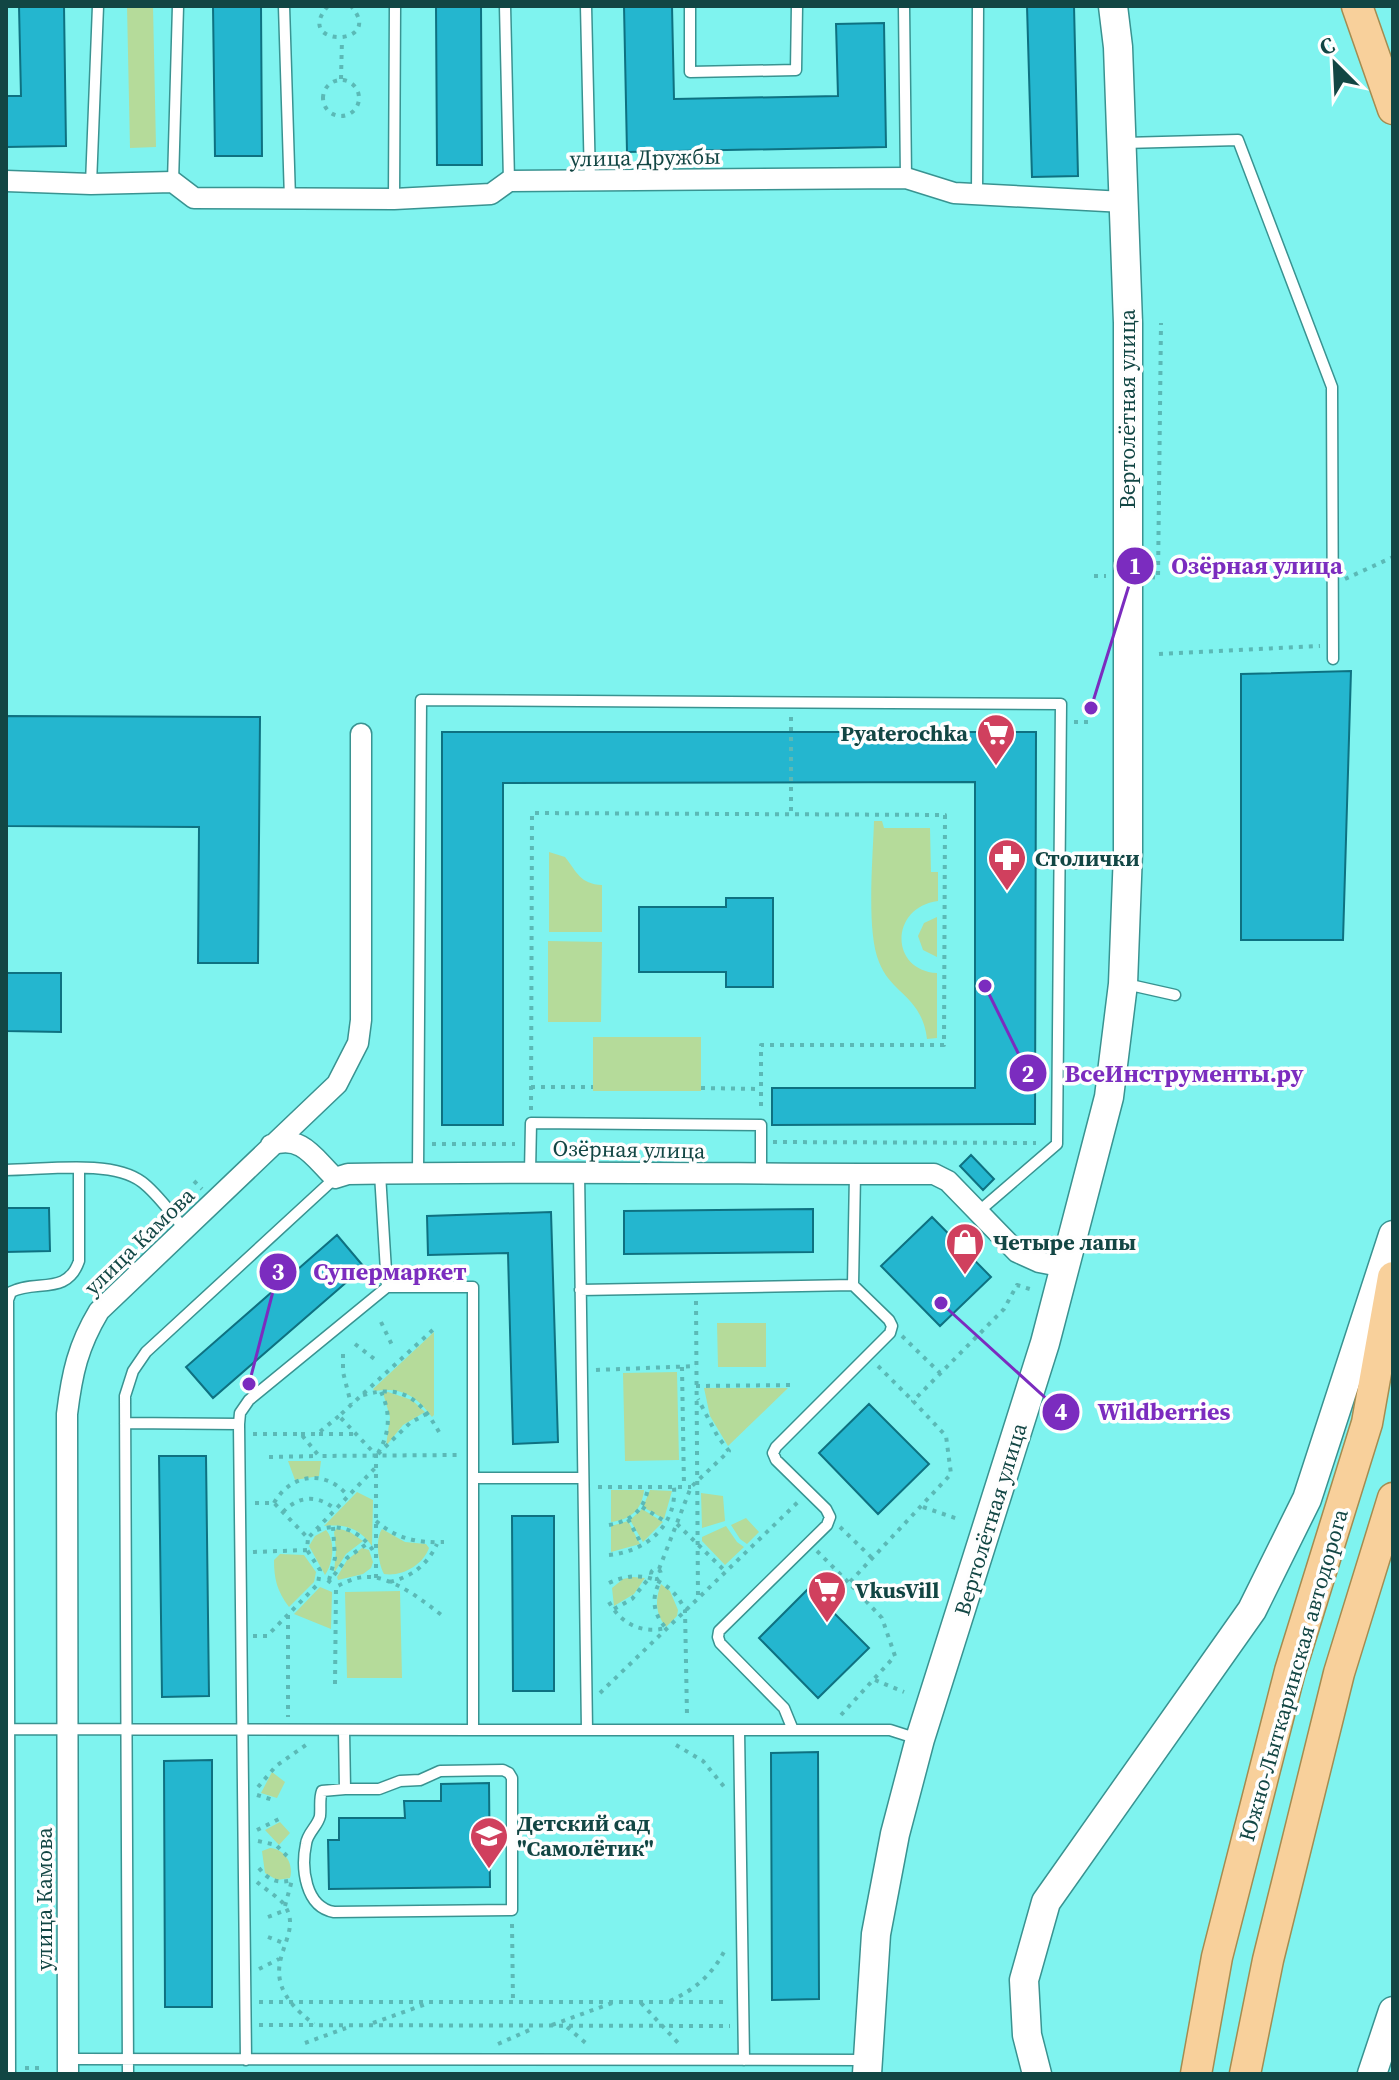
<svg xmlns="http://www.w3.org/2000/svg" width="1399" height="2080" font-family="'Source Serif 4',serif">
  <rect width="100%" height="100%" fill="#7ff3ef"/>
  <path fill="#b5db9a" d="M127 6H153L156 147 130 148Z
    M874 821H882L884 828H930L931 872H938V901C890 907 889 970 937 973V1038L927 1039C922 996 891 994 879 962 866 931 873 857 874 821Z
    M549 852 565 857C577 872 580 884 602 885V932H549Z
    M937 917V957L923 950 918 936 924 923Z
    M548 941 602 942 601 1022H548Z
    M593 1037H701V1091H593Z
    M717 1323H766V1367H718Z
    M434 1332V1415L432 1417C416 1396 402 1387 375 1391L373 1389Z
    M677 1372 679 1460 625 1461 623 1373Z
    M704 1388H788L728 1446 710 1416Z
    M388 1392 412 1400 425 1412 403 1425 386 1446 390 1417 383 1393Z
    M288 1461H321L319 1476 295 1480Z
    M611 1490H644C642 1510 630 1520 611 1522Z
    M650 1490 672 1491 664 1519 643 1507Z
    M357 1492 373 1500 372 1546C359 1528 346 1524 324 1526Z
    M701 1493 723 1496 725 1521 702 1528Z
    M642 1509 663 1522 643 1542 630 1520Z
    M746 1518 759 1532 747 1544 740 1539 731 1525Z
    M628 1521 640 1544 611 1552V1526Z
    M726 1526 737 1542 744 1547 725 1565 702 1541V1537Z
    M337 1528 350 1532 363 1541 346 1554 334 1573 336 1550 334 1532Z
    M382 1529 405 1542 426 1544 429 1548C423 1565 402 1577 384 1574 378 1563 375 1539 382 1529Z
    M326 1530C336 1541 333 1564 325 1575L309 1546 315 1536Z
    M362 1548 369 1550 373 1562 371 1568 363 1574 338 1580 337 1577 347 1560Z
    M280 1554 304 1555 316 1572 314 1582 289 1607C277 1591 274 1579 274 1560Z
    M633 1577 645 1578 634 1594 614 1606 612 1588 623 1579Z
    M661 1584 670 1591 678 1610 677 1616 666 1627C655 1613 655 1600 661 1584Z
    M320 1587 332 1592 331 1629 294 1614Z
    M400 1591 402 1678H347L345 1592Z
    M272 1772 285 1782 277 1798 261 1793Z
    M280 1822 290 1833 279 1845 265 1830Z
    M270 1848C285 1849 294 1864 290 1878L277 1880 265 1873 262 1851Z"/>
  <path fill="#24b6cf" stroke="#0e7181" stroke-width="2" d="M19 6H64L66 146 6 147V96H21Z
    M213 6H261L262 156H215Z
    M436 6H481L482 165H437Z
    M624 6H672L674 99 838 96 836 24 884 23 886 147 627 152Z
    M1027 6H1074L1078 176 1032 177Z
    M1351 671 1343 940H1241V674Z
    M6 716 260 717 258 963H198L199 827 6 826Z
    M442 732H1036L1035 1124 772 1125V1088H975V782L503 783V1125H442Z
    M726 898H773V987H726V972H639V907H726Z
    M6 973H61V1032L6 1031Z
    M971 1155 994 1179 983 1190 960 1166Z
    M6 1208H49L50 1251 6 1252Z
    M813 1209V1252L624 1254V1211Z
    M551 1212 558 1442 513 1444 508 1253 428 1255 427 1216Z
    M932 1217 991 1277 940 1326 881 1266Z
    M337 1235 364 1267 213 1398 186 1367Z
    M869 1404 929 1464 878 1514 819 1453Z
    M159 1456H206L209 1696 162 1697Z
    M512 1516H554V1691H513Z
    M809 1588 869 1648 818 1698 759 1638Z
    M818 1752 819 1999 772 2000 771 1753Z
    M212 1760V2007H165L164 1761Z
    M489 1783 490 1887 329 1889 328 1840H339V1818H405L404 1801H441V1784Z"/>
  <g fill="none" stroke-linecap="round" stroke-linejoin="round">
    <defs>
      <path id="lane" d="M284 6 290 199
        M505 6 509 181
        M586 6 590 182
        M690 6V72L796 70 797 6
        M904 6 906 178
        M1124 143 1238 140 1332 387 1333 659
        M173 182 178 6
        M91 184 98 6
        M977 194 978 6
        M394 199 395 6
        M1126 984 1175 995
        M6 1170C43 1170 112 1159 142 1182 158 1194 171 1214 185 1229
        M530 1172 531 1123 761 1125V1174
        M579 1172 587 1730
        M418 1173 421 700 1061 704 1057 1144 978 1212
        M380 1174 387 1287
        M580 1290 853 1285
        M125 1423 239 1424 246 2060
        M473 1478H583
        M6 1729 473 1730V1287H387L249 1400 240 1413 239 1424
        M344 1730 345 1789 322 1791C319 1799 321 1807 320 1816 318 1826 307 1833 306 1844 301 1868 305 1907 334 1912L512 1910V1778L509 1773 503 1770 440 1771 420 1780 400 1781 379 1789H345
        M473 1730H890L918 1739
        M739 1730 744 2060
        M793 1730 784 1708 720 1643 718 1637 719 1631 827 1525 830 1517 826 1509 776 1460 773 1453 776 1447 890 1333 892 1326 889 1320 853 1285 855 1174
        M68 2059 866 2060
        M10 2074 8 1300 11 1292C36 1279 67 1296 79 1261V1169
        M128 2074 125 1396 133 1371 146 1352 335 1178"/>
      <path id="street" d="M6 181 91 184 173 182 194 198 394 199 491 194 509 181 906 178 954 193 1124 202
        M271 1145C302 1134 314 1158 335 1178L348 1174C543 1171 738 1174 934 1174L948 1181 1017 1252 1039 1262 1065 1267
        M68 2074 67 1414C72 1373 78 1346 99 1311L337 1084 358 1043 361 1020V734"/>
      <path id="secondary" d="M867 2074 876 1934 895 1834 920 1739 1045 1343 1109 1097 1123 984 1128 852V323L1118 47 1113 6
        M1037 2074 1027 2035 1024 1980 1046 1902 1252 1610 1307 1499 1393 1235
        M1372 2074 1393 2011"/>
      <path id="primary" d="M1357 6 1393 109
        M1196 2074 1217 1957 1290 1671 1367 1423 1393 1277
        M1245 2074 1268 1960 1339 1673 1393 1498"/>
    </defs>
    <use href="#lane" stroke="#399391" stroke-width="13"/>
    <use href="#street" stroke="#399391" stroke-width="23"/>
    <use href="#secondary" stroke="#399391" stroke-width="31"/>
    <use href="#primary" stroke="#a48c51" stroke-width="33"/>
    <path stroke="#5bb9b6" stroke-width="4" stroke-dasharray="4 6" stroke-linecap="butt" d="M328 6C291 48 387 47 351 6
      M341 79 342 39
      M323 98a18 18 0 1 1 36 0a18 18 0 1 1-36 0Z
      M1094 576H1106
      M1151 577 1158 578 1161 323
      M1345 579 1393 557
      M1159 654 1320 646
      M791 717V814
      M1074 722H1089
      M1074 868 1096 867
      M531 1087H593
      M701 1088 761 1089
      M531 1110 532 813 945 815 944 1045H761V1110
      M773 1142 1036 1143
      M432 1144H515
      M194 1181 202 1189
      M696 1301 698 1599
      M381 1322 392 1345
      M902 1336 940 1373
      M355 1344 377 1361
      M343 1354V1372L351 1404
      M878 1366 913 1401
      M682 1367 684 1487
      M596 1370 696 1366
      M696 1386 795 1385
      M363 1395C403 1384 420 1399 439 1432
      M253 1434H301L319 1456 458 1455
      M301 1434H317L339 1416
      M319 1434H354
      M378 1453C390 1433 391 1413 381 1392
      M378 1454 410 1423 428 1413
      M269 1457 319 1456
      M598 1487H691
      M255 1503H274L308 1538 376 1467
      M274 1503C291 1473 326 1469 348 1496
      M642 1507 666 1522
      M923 1507 958 1519
      M283 1512C299 1495 318 1495 335 1509
      M628 1519 642 1545
      M376 1521C397 1539 417 1543 444 1542
      M677 1524 726 1572
      M609 1525C631 1521 645 1510 648 1487
      M840 1527 873 1559
      M317 1530C340 1522 362 1532 374 1552
      M817 1551 849 1583
      M253 1552 307 1550 308 1538
      M609 1555C645 1552 677 1526 674 1487
      M651 1574a5 5 0 1 1 10 0a5 5 0 1 1-10 0Z
      M659 1569 691 1487 729 1451 718 1437 698 1399
      M376 1578V1455L339 1416 437 1326
      M329 1580 335 1558 333 1527
      M390 1582C413 1576 427 1565 437 1544
      M328 1583 347 1558 368 1543
      M609 1583C640 1568 671 1579 685 1610L687 1715
      M609 1602C621 1624 642 1634 666 1628 653 1614 651 1598 660 1581
      M614 1609 632 1599 650 1577
      M288 1615V1717
      M253 1636H267L318 1584 320 1570 307 1550
      M875 1680 904 1692
      M335 1684 336 1587C345 1582 356 1577 366 1577 391 1575 425 1602 444 1617
      M600 1693 798 1502
      M841 1715 895 1656 882 1618 849 1583 951 1474 946 1436 913 1401 1004 1309 1017 1285 1033 1290
      M676 1745 703 1761 726 1789
      M258 1787 276 1766 306 1745
      M257 1795 276 1801
      M257 1830 279 1819
      M258 1841 276 1845 290 1859
      M259 1868C268 1880 278 1884 292 1880
      M257 1882C265 1889 275 1895 282 1902 313 1939 239 1968 314 2024
      M285 1906 292 1880
      M268 1917 286 1910
      M512 1924 513 2002
      M268 1937 286 1944
      M259 1969 279 1959
      M670 2001C696 1989 713 1974 726 1948
      M259 2002H727
      M641 2003 681 2046
      M373 2023 429 2003
      M259 2025 730 2026
      M552 2025 612 2003
      M567 2027 588 2045
      M305 2043 346 2028
      M498 2044 534 2028
      M25 2068H42"/>
    <use href="#lane" stroke="#fff" stroke-width="10"/>
    <use href="#street" stroke="#fff" stroke-width="20"/>
    <use href="#secondary" stroke="#fff" stroke-width="28"/>
    <use href="#primary" stroke="#f8d09b" stroke-width="30"/>
  </g>
  <defs>
    <symbol id="supermarket-pin" viewBox="-11 -11 22 30"><path d="M0 17L-7.5 6A9.5 9.5 0 1 1 7.5 6Z" fill="#d0405e" stroke="#fefefe"/><path d="M-6-5.5h2.5l.6 2H6L4.5 2H-2.5L-4.4-4H-6ZM-1.5 3.2a1.3 1.3 0 1 0 .1 0ZM3 3.2a1.3 1.3 0 1 0 .1 0Z" fill="#fff"/></symbol>
    <symbol id="pharmacy-pin" viewBox="-11 -11 22 30"><path d="M0 17L-7.5 6A9.5 9.5 0 1 1 7.5 6Z" fill="#d0405e" stroke="#fefefe"/><path d="M-2-6h4v4h4v4h-4v4h-4v-4h-4v-4h4Z" fill="#fff"/></symbol>
    <symbol id="shop-pin" viewBox="-11 -11 22 30"><path d="M0 17L-7.5 6A9.5 9.5 0 1 1 7.5 6Z" fill="#d0405e" stroke="#fefefe"/><path d="M-5-2.5h2.3a2.7 3.5 0 0 1 5.4 0H5L5.5 6h-11ZM-1.5-2.5h3a1.5 2.3 0 0 0-3 0Z" fill="#fff"/></symbol>
    <symbol id="school-pin" viewBox="-11 -11 22 30"><path d="M0 17L-7.5 6A9.5 9.5 0 1 1 7.5 6Z" fill="#d0405e" stroke="#fefefe"/><path d="M0-5L7-2L0 1L-7-2ZM-4 1L0 2.5L4 1V4Q0 6-4 4Z" fill="#fff"/></symbol>
  </defs>
  <g fill-rule="evenodd">
    <use href="#supermarket-pin" x="974" y="711" width="44" height="60"/>
    <use href="#pharmacy-pin" x="985" y="836" width="44" height="60"/>
    <use href="#shop-pin" x="943" y="1220" width="44" height="60"/>
    <use href="#supermarket-pin" x="805" y="1568" width="44" height="60"/>
    <use href="#school-pin" x="467" y="1814" width="44" height="60"/>
  </g>
  <g text-anchor="middle" stroke-width="7" stroke-linejoin="round" paint-order="stroke">
    <g font-size="22" fill="#124644" stroke="#fefefe">
      <text transform="translate(645 157) rotate(-1)" y="8">улица Дружбы</text>
      <text transform="translate(1127 409) rotate(-90)" y="8">Вертолётная улица</text>
      <text transform="translate(629 1149) rotate(1)" y="8">Озёрная улица</text>
      <text transform="translate(139 1241) rotate(-44)" y="8">улица Камова</text>
      <text transform="translate(990 1519) rotate(-73)" y="8">Вертолётная улица</text>
      <text transform="translate(1293 1675) rotate(-74)" y="8">Южно-Лыткаринская автодорога</text>
      <text transform="translate(44 1899) rotate(-90)" y="8">улица Камова</text>
    </g>
    <g font-size="22" font-weight="bold" fill="#124644" stroke="#fefefe" text-anchor="start">
      <text x="968" y="741" text-anchor="end">Pyaterochka</text>
      <text x="1035" y="866">Столички</text>
      <text x="993" y="1250">Четыре лапы</text>
      <text x="855" y="1598">VkusVill</text>
      <text x="517" y="1831">Детский сад<tspan x="517" dy="25">"Самолётик"</tspan></text>
    </g>
  </g>
  <path fill="none" stroke="#7b2cbf" stroke-width="3" d="M1091 708L1135 566M985 986L1028 1073M249 1384L278 1272M941 1303L1061 1412"/>
  <g fill="#7b2cbf" stroke="#fefefe" stroke-width="3">
    <circle cx="1091" cy="708" r="8"/>
    <circle cx="985" cy="986" r="8"/>
    <circle cx="249" cy="1384" r="8"/>
    <circle cx="941" cy="1303" r="8"/>
    <circle cx="1135" cy="566" r="20"/>
    <circle cx="1028" cy="1073" r="20"/>
    <circle cx="278" cy="1272" r="20"/>
    <circle cx="1061" cy="1412" r="20"/>
  </g>
  <g font-size="24" text-anchor="middle" font-weight="bold" fill="#fff">
    <text x="1135" y="574">1</text>
    <text x="1028" y="1082">2</text>
    <text x="278" y="1280">3</text>
    <text x="1061" y="1420">4</text>
  </g>
  <g font-size="24" text-anchor="middle" font-weight="bold" fill="#7b2cbf" stroke="#fefefe" stroke-width="7" stroke-linejoin="round" paint-order="stroke">
    <text x="1257" y="574">Озёрная улица</text>
    <text x="1184" y="1082">ВсеИнструменты.ру</text>
    <text x="390" y="1280">Супермаркет</text>
    <text x="1164" y="1420">Wildberries</text>
  </g>
  <rect width="1399" height="2080" fill="none" stroke="#124644" stroke-width="16"/>
  <g transform="translate(1335 64) rotate(336)" stroke="#fefefe" stroke-width="6" paint-order="stroke">
  <path d="M0-6L14 30L0 20L-14 30Z" fill="#124644"/>
  <text y="-12" font-size="22" font-weight="bold" text-anchor="middle" fill="#124644">С</text>
  </g>
</svg>
